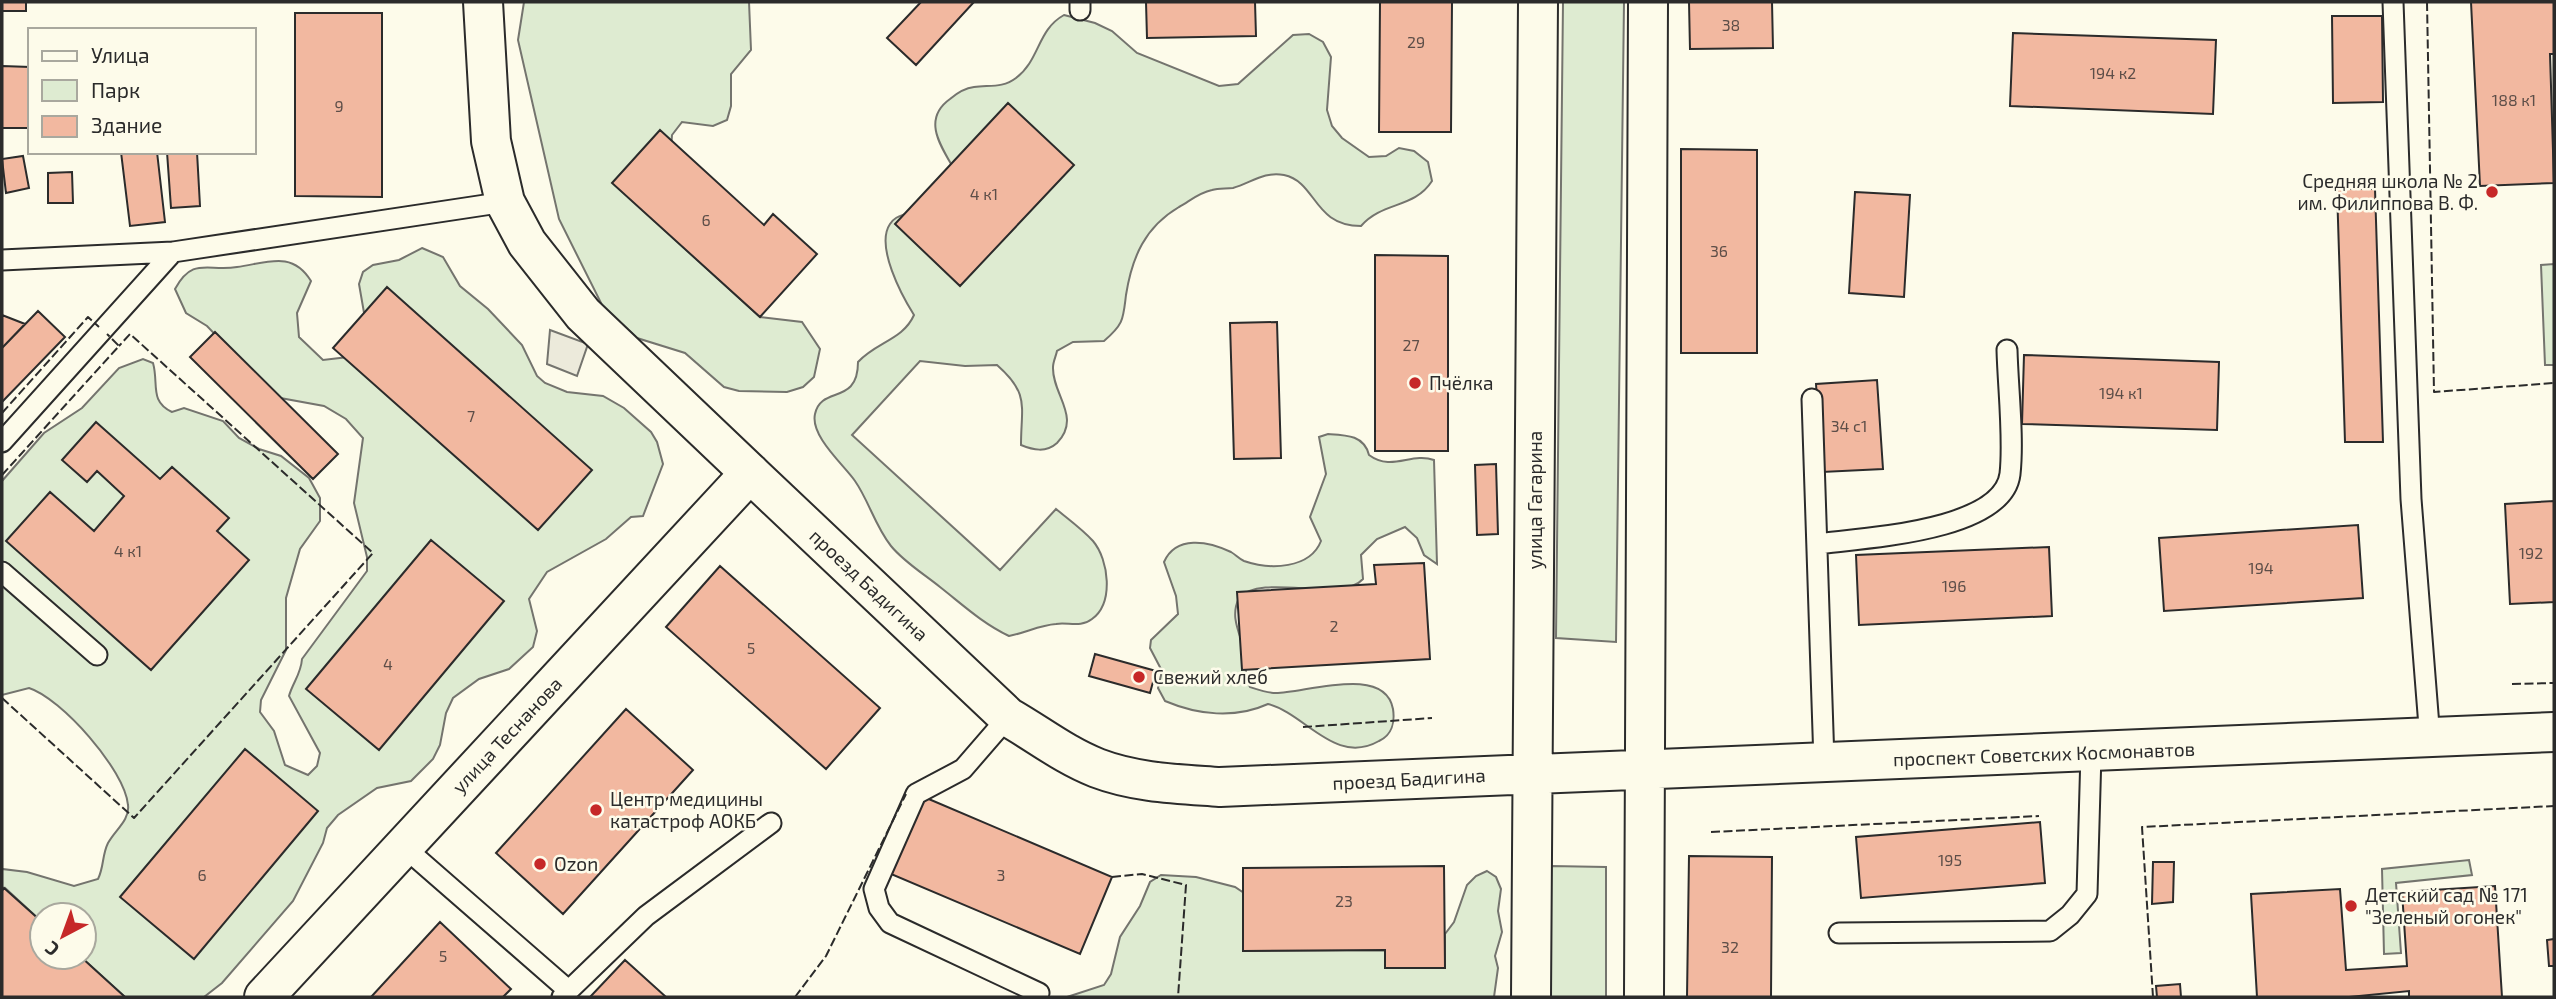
<svg xmlns="http://www.w3.org/2000/svg" width="2556" height="999" font-family="'Exo 2',sans-serif">
  <rect width="100%" height="100%" fill="#fdfbea"/>
  <path fill="#deebd1" stroke="#74746e" stroke-width="2" d="M524 2H749L751 50 731 74V106L727 120 713 126 682 122 672 135 671 150 613 183 760 317 802 322 820 349 814 377 803 387 787 392 739 391 724 387 685 353 637 338 603 307 559 219 518 40Z
    M1563 2H1624L1616 642 1556 638Z
    M1064 15 1095 23 1112 31 1137 53 1219 86 1238 84 1293 35 1309 34 1323 42 1331 57 1327 110 1332 126 1342 138 1369 157 1386 156 1399 148 1414 151 1428 162 1432 181C1414 209 1383 201 1361 226 1313 226 1317 182 1284 175 1264 171 1251 183 1233 188 1226 189 1219 188 1212 190 1198 193 1190 201 1179 207 1145 227 1132 257 1126 295 1123 319 1124 324 1104 341L1073 342 1057 351C1056 356 1053 362 1053 367 1052 395 1082 417 1057 443 1046 453 1033 450 1021 445 1021 406 1030 394 997 365L965 366 920 361 852 435 1000 570 1056 509C1068 519 1082 529 1093 541 1109 560 1114 603 1092 619 1081 628 1068 622 1056 624 1040 625 1025 633 1009 636 982 623 963 605 940 587 924 574 904 562 891 546 875 526 869 501 855 481 844 465 810 436 815 414 821 385 858 406 858 362 876 342 903 340 914 315 902 296 875 246 890 224 896 215 903 216 912 211 928 201 942 182 954 169 940 145 922 119 950 99 957 93 966 88 974 87 990 85 1003 88 1016 78 1040 60 1037 30 1064 15Z
    M422 248 443 257 460 286 488 309 522 345 537 376 545 383 567 392 603 396 624 408 651 432 657 442 663 464 643 516 631 517 606 539 547 572 529 599 537 631 533 647 509 669 479 679 453 698 446 713 440 745 433 759 411 781 377 788 338 815 327 828 323 843 293 901 222 983 204 997H125L81 957H84V915H42V922L5 888 2 891V869L27 872 74 886 98 879C104 867 102 855 108 843 115 830 130 820 128 805 125 770 61 698 29 688L2 695V481L44 433 82 408 119 368 143 359 153 363C159 384 149 401 172 412L184 408 223 421 239 438 259 449 281 456 309 478 320 498V521L300 549 286 598V650L261 700 260 712 274 731 285 765 308 775 317 766 320 753 289 696C293 682 301 674 302 659L367 571V557L354 503 363 438 346 419 324 406 275 397 207 326 186 313 175 289C193 256 208 272 237 267 267 263 292 250 311 281L297 313 299 337 323 360 348 357 366 324 359 284 363 272 373 265 399 260Z
    M2554 264V365H2545L2541 265Z
    M1328 434C1346 435 1364 435 1369 455 1392 472 1411 452 1434 460L1437 564 1424 555 1417 538 1405 527 1377 539 1361 555 1363 579C1341 604 1262 572 1239 598 1228 620 1244 639 1246 659 1247 671 1243 676 1250 687 1259 690 1267 693 1276 693 1305 693 1385 664 1393 709 1395 722 1392 735 1379 741 1335 766 1306 714 1268 704 1235 719 1198 715 1165 701L1158 688 1162 671 1150 648 1151 640 1178 614 1176 596 1164 562C1176 535 1208 541 1231 552 1236 555 1239 559 1244 561 1270 570 1310 569 1321 541L1310 517 1326 474 1319 437Z
    M2469 860 2472 875 2396 883 2401 953 2384 954 2382 869Z
    M1551 866 1606 867V997H1550Z
    M1487 871 1496 877 1501 889 1498 911 1502 932 1495 956 1498 968 1494 997H1067L1104 985 1111 974 1120 937 1140 906 1150 882 1161 875 1196 877 1235 887 1244 893V951L1385 950 1386 968 1445 967V934L1454 922 1467 885 1476 876Z"/>
  <path fill="#eceadb" stroke="#74746e" stroke-width="2" d="M550 330 588 344 577 376 547 364Z"/>
  <path fill="#f2b8a0" stroke="#2b2b2b" stroke-width="2" d="M2 2H26V11H2Z
    M921 2H974L916 65 887 38Z
    M1146 2H1255L1256 36 1147 38Z
    M1380 2H1452L1451 132H1379Z
    M1689 2H1772L1773 48 1690 49Z
    M2471 2H2554V54H2550L2554 183 2480 186Z
    M295 13H382V197L295 196Z
    M2332 16H2382L2383 102 2333 103Z
    M2013 33 2216 40 2213 114 2010 106Z
    M2 66 30 67V128H2Z
    M1008 103 1074 165 960 286 895 224Z
    M660 130 764 225 773 214 817 254 760 317 612 183Z
    M1681 149 1757 150V353H1681Z
    M121 152H157L165 222 130 226Z
    M167 152H197L200 206 171 208Z
    M23 156 29 188 6 193 2 159Z
    M72 172 73 203H48V173Z
    M2337 189H2375L2383 442H2345Z
    M1855 192 1910 195 1904 297 1849 293Z
    M1375 255 1448 256V451H1375Z
    M387 287 592 470 538 530 333 348Z
    M38 311 65 337 2 402V348Z
    M2 315 25 324 2 348Z
    M1277 322 1281 458 1234 459 1230 323Z
    M215 332 338 454 313 479 190 357Z
    M2024 355 2219 362 2217 430 2022 424Z
    M1877 380 1883 469 1822 472 1816 384Z
    M96 422 160 479 172 467 229 518 217 531 249 560 151 670 6 541 50 492 94 531 124 496 97 471 87 482 62 460Z
    M1496 464 1498 534 1477 535 1475 465Z
    M2554 501V602L2510 604 2505 504Z
    M2358 525 2363 598 2164 611 2159 538Z
    M431 540 504 601 379 750 306 689Z
    M2049 547 2052 616 1859 625 1856 555Z
    M1424 563 1430 659 1242 670 1237 592 1376 584 1374 565Z
    M720 566 880 708 826 769 666 627Z
    M1095 654 1156 671 1150 693 1089 676Z
    M626 709 693 770 563 914 496 853Z
    M245 749 318 811 194 959 120 897Z
    M924 797 1112 877 1080 954 891 874Z
    M2040 822 2045 883 1861 898 1856 837Z
    M1689 856 1772 857 1771 997H1687Z
    M2153 862H2174L2173 902 2152 904Z
    M1444 866 1445 968H1385V950L1243 951V868Z
    M2495 886 2502 997H2409V991L2349 997H2257L2251 894 2340 889 2346 970 2407 966 2402 892Z
    M4 888 42 922V957H81L125 997H2V891Z
    M440 922 511 989 503 997H371Z
    M2554 939V966H2549L2547 940Z
    M625 960 666 997H590Z
    M2180 984 2181 997H2157L2156 986Z"/>
  <g fill="none" stroke-linecap="round" stroke-linejoin="round">
    <defs>
      <path id="service" d="M2393 2 2411 499 2430 739
        M1080 10V2
        M2 260 173 252 505 202
        M1812 399 1824 762
        M2 442 173 252
        M1817 544C1861 538 2003 532 2010 474 2014 438 2008 388 2007 350
        M2 572 97 655
        M1008 717 963 769 916 794 874 889 879 908 890 923 1039 993
        M404 847 568 990
        M1839 933 2050 931 2070 915 2087 894 2091 753
        M562 997 646 916 771 823"/>
      <path id="secondary" d="M483 2 491 141 505 202 527 243 583 314 750 473"/>
      <path id="primary" d="M264 997 750 473 1008 717C1038 734 1064 755 1097 768 1136 783 1179 784 1220 787L2554 732
        M1531 997 1538 2
        M1644 997 1648 2"/>
    </defs>
    <use href="#service" stroke="#2b2b2b" stroke-width="23"/>
    <use href="#secondary" stroke="#2b2b2b" stroke-width="42"/>
    <use href="#primary" stroke="#2b2b2b" stroke-width="42"/>
    <use href="#service" stroke="#fdfbea" stroke-width="19"/>
    <use href="#secondary" stroke="#fdfbea" stroke-width="38"/>
    <use href="#primary" stroke="#fdfbea" stroke-width="38"/>
    <path stroke="#2b2b2b" stroke-width="2" stroke-dasharray="9 3.5" stroke-linecap="butt" d="M2427 2 2434 392 2554 383
      M2 413 88 317 99 327
      M2 475 119 346 107 334
      M2512 684 2554 683
      M2 698 134 818 373 553 130 334 119 346
      M1303 727 1432 718
      M1711 832 2039 816
      M1112 877 1142 874 1186 885 1178 997
      M795 997 826 956 906 794
      M2153 997 2142 827 2554 806"/>
  </g>
  <g fill="#c62828" stroke="#fdfbea" stroke-width="2.5">
    <circle cx="2492" cy="192" r="7"/>
    <circle cx="1415" cy="383" r="7"/>
    <circle cx="1139" cy="677" r="7"/>
    <circle cx="596" cy="810" r="7"/>
    <circle cx="540" cy="864" r="7"/>
    <circle cx="2351" cy="906" r="7"/>
  </g>
  <g text-anchor="middle" stroke-width="5" stroke-linejoin="round" paint-order="stroke">
    <g font-size="16" fill="#5d4e48">
      <text x="1731" y="31">38</text>
      <text x="1416" y="48">29</text>
      <text x="2113" y="79">194 к2</text>
      <text x="2514" y="106">188 к1</text>
      <text x="339" y="112">9</text>
      <text x="984" y="200">4 к1</text>
      <text x="706" y="226">6</text>
      <text x="1719" y="257">36</text>
      <text x="1411" y="351">27</text>
      <text x="2121" y="399">194 к1</text>
      <text x="471" y="422">7</text>
      <text x="1849" y="432">34 с1</text>
      <text x="128" y="557">4 к1</text>
      <text x="2531" y="559">192</text>
      <text x="2261" y="574">194</text>
      <text x="1954" y="592">196</text>
      <text x="1334" y="632">2</text>
      <text x="751" y="654">5</text>
      <text x="388" y="670">4</text>
      <text x="1950" y="866">195</text>
      <text x="202" y="881">6</text>
      <text x="1001" y="881">3</text>
      <text x="1344" y="907">23</text>
      <text x="1730" y="953">32</text>
      <text x="443" y="962">5</text>
    </g>
    <g font-size="19" fill="#2b2b2b" stroke="#fdfbea" text-anchor="start">
      <text x="2478" y="188" text-anchor="end">Средняя школа № 2<tspan x="2478" dy="22">им. Филиппова В. Ф.</tspan></text>
      <text x="1429" y="390">Пчёлка</text>
      <text x="1153" y="684">Свежий хлеб</text>
      <text x="610" y="806">Центр медицины<tspan x="610" dy="22">катастроф АОКБ</tspan></text>
      <text x="554" y="871">Ozon</text>
      <text x="2365" y="902">Детский сад № 171<tspan x="2365" dy="22">"Зеленый огонек"</tspan></text>
    </g>
    <g font-size="19" fill="#2b2b2b" stroke="#fdfbea">
      <text transform="translate(1535 500) rotate(-90)" y="7">улица Гагарина</text>
      <text transform="translate(869 585) rotate(43)" y="7">проезд Бадигина</text>
      <text transform="translate(507 735) rotate(-47)" y="7">улица Теснанова</text>
      <text transform="translate(2044 754) rotate(-2)" y="7">проспект Советских Космонавтов</text>
      <text transform="translate(1409 779) rotate(-3)" y="7">проезд Бадигина</text>
    </g>
  </g>
  <rect width="2556" height="999" fill="none" stroke="#2b2b2b" stroke-width="7"/>
  <rect x="28" y="28" width="228" height="126" fill="#fdfbea" stroke="#a9a89e" stroke-width="2"/>
  <rect x="42" y="51" width="35" height="10" fill="#fdfbea" stroke="#a9a89e" stroke-width="2"/>
  <text x="91" y="63" font-size="21" fill="#2b2b2b">Улица</text>
  <rect x="42" y="80" width="35" height="21" fill="#deebd1" stroke="#a9a89e" stroke-width="2"/>
  <text x="91" y="98" font-size="21" fill="#2b2b2b">Парк</text>
  <rect x="42" y="116" width="35" height="21" fill="#f2b8a0" stroke="#a9a89e" stroke-width="2"/>
  <text x="91" y="133" font-size="21" fill="#2b2b2b">Здание</text>
  <g transform="translate(63 936) rotate(221)"><circle r="33" fill="#fdfbea" stroke="#a9a89e" stroke-width="2"/>
  <path d="M0-5L12 26L0 18L-12 26Z" fill="#c62828"/>
  <text y="-10" font-size="19" font-weight="bold" text-anchor="middle" fill="#2b2b2b">С</text>
  </g>
</svg>
